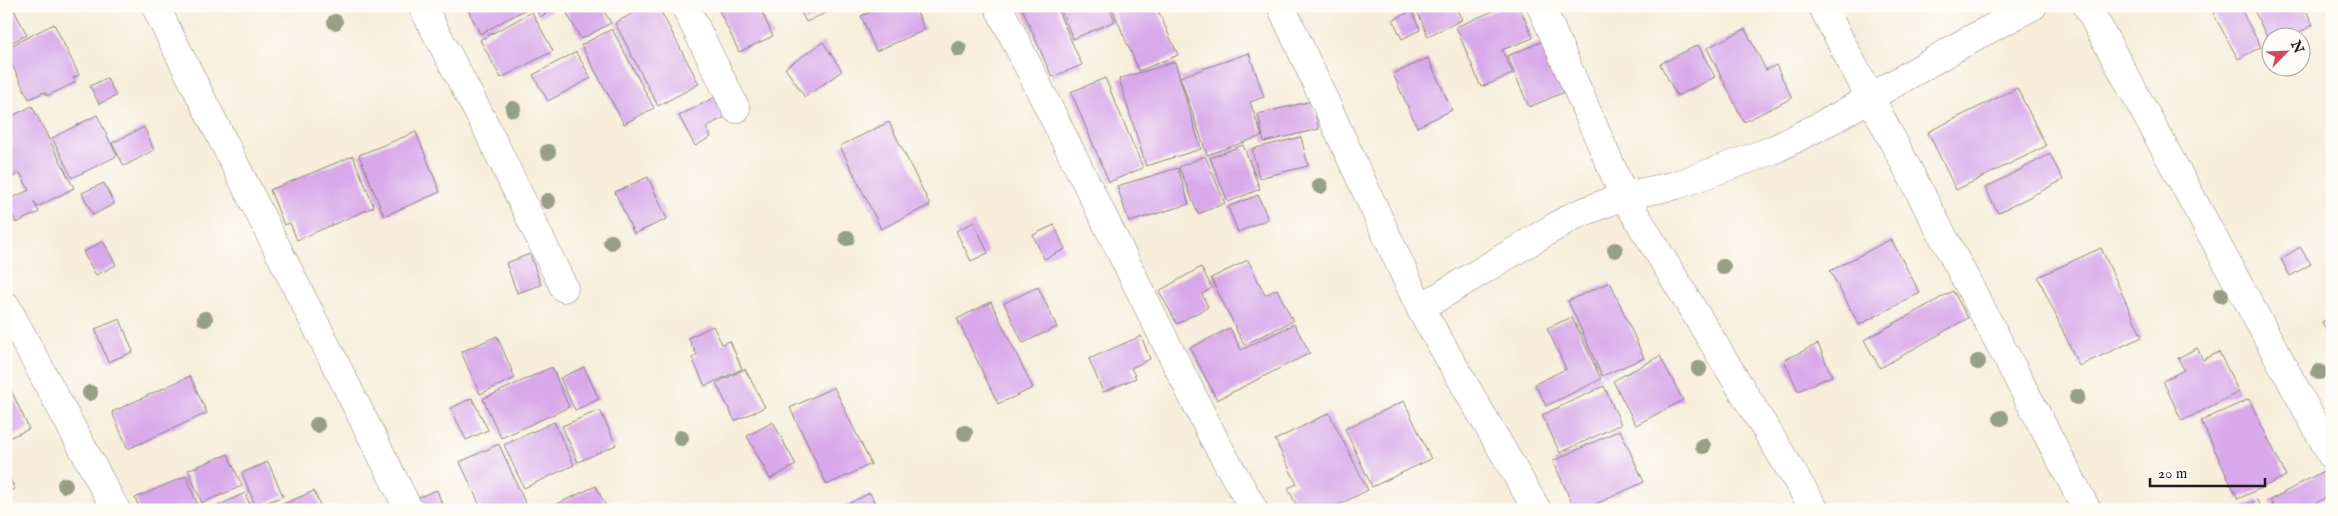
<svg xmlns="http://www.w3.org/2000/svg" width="2338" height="516" font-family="'IM FELL English',serif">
  <rect width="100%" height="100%" fill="#fdfcf7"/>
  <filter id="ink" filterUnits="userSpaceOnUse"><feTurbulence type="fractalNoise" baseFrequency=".02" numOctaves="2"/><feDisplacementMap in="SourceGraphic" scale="10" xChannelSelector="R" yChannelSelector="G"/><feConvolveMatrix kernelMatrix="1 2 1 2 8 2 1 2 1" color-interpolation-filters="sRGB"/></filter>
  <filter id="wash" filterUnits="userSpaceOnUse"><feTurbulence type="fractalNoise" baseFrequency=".0096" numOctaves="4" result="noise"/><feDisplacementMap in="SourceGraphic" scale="20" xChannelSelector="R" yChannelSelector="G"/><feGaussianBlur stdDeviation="1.12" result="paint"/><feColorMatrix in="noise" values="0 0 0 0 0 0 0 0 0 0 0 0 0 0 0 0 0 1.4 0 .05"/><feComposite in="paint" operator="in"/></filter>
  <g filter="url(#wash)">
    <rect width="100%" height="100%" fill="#f7edda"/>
    <g id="blocks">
      <path fill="#d8a9ea" d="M6 6H12L27 35 6 45Z
        M466 6H527L528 8 480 34Z
        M534 6H560L540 17Z
        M563 6H601L611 23 581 39Z
        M646 6H658L699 84 658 106 615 23Z
        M717 6H759L773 36 739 52Z
        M798 6H840L806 22Z
        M885 6H914L925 30 876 51 861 16Z
        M1021 6H1056L1082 65 1052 77Z
        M1059 6H1109L1115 21 1073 39Z
        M1111 6H1156L1178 55 1139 71Z
        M1415 6H1455L1462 20 1428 36Z
        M1505 6H1519L1533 38 1502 50 1513 74 1481 87 1456 27Z
        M2226 6H2239L2261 47 2238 59 2213 13Z
        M2252 6H2304L2313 25 2289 38H2270V43Z
        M1412 11 1420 30 1402 39 1393 20Z
        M532 12 553 51 501 78 480 40Z
        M54 24 79 75 73 78 76 82 47 96 45 92 29 99 6 53V48Z
        M612 29 654 108 624 124 581 45Z
        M1745 29 1766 70 1776 65 1792 98 1744 122 1707 48Z
        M1551 38 1572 89 1529 107 1507 56Z
        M823 42 842 71 805 97 785 68Z
        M1698 45 1715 77 1677 96 1660 64Z
        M576 52 591 78 548 101 533 75Z
        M1249 53 1264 97 1250 102 1262 136 1207 155 1180 77Z
        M1428 58 1452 110 1417 127 1393 74Z
        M1175 62 1201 149 1146 166 1119 79Z
        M107 78 116 96 99 104 90 86Z
        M1105 78 1143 168 1109 182 1071 92Z
        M2017 88 2046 146 1956 190 1928 132Z
        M717 96 727 116 706 127 711 137 695 146 679 116Z
        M1312 101 1319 129 1264 142 1258 114Z
        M32 106 74 188 37 207 34 201 39 212 16 223 6 201 29 190 20 173 6 180V119Z
        M97 115 117 156 72 178 52 138Z
        M889 122 930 205 881 229 840 146Z
        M144 127 154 150 124 166 112 143Z
        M416 132 440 192 384 216 359 155Z
        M1301 137 1308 166 1259 178 1252 149Z
        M1243 145 1260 189 1228 202 1210 158Z
        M2050 154 2063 180 1998 213 1985 188Z
        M353 156 374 207 297 240 290 223 284 225 270 190Z
        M1205 156 1225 203 1198 214 1179 167Z
        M1178 168 1189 204 1129 222 1117 186Z
        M648 177 667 219 634 234 615 192Z
        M104 183 114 204 93 215 82 193Z
        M1258 195 1268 219 1238 232 1228 207Z
        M974 222 988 253 971 261 956 231Z
        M1054 225 1065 249 1044 259 1033 235Z
        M1891 239 1920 293 1859 325 1830 271Z
        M103 241 116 265 96 275 83 252Z
        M2300 247 2311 264 2290 276 2281 259Z
        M2101 248 2142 337 2079 366 2038 277Z
        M530 254 541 285 517 293 506 263Z
        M1248 260 1265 295 1277 289 1293 321 1244 345 1211 278Z
        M1201 267 1212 288 1202 294 1208 307 1177 324 1159 291Z
        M1610 282 1644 358 1602 376 1568 301Z
        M1038 287 1057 327 1023 343 1004 303Z
        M1953 291 1968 318 1880 368 1864 340Z
        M991 302 1033 388 998 404 957 319Z
        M1572 317 1601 379 1546 406 1535 384 1566 369 1547 328Z
        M2332 317V341L2322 322Z
        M120 319 133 352 108 362 95 329Z
        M1294 324 1310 353 1217 400 1190 348 1230 328 1241 350Z
        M713 326 722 344 730 341 742 369 705 386 692 358 697 355 688 338Z
        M497 336 515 378 480 394 461 352Z
        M1141 336 1150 359 1131 368 1136 378 1103 392 1089 359Z
        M1818 344 1832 376 1798 391 1784 360Z
        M2197 348 2203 360 2219 352 2239 392 2182 421 2163 381 2184 370 2178 358Z
        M1660 356 1683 400 1636 425 1613 381Z
        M552 367 569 407 501 438 483 399Z
        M584 367 599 399 575 410 560 378Z
        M745 369 765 407 735 421 716 383Z
        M190 376 207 413 128 449 112 412Z
        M6 379 29 429 6 439Z
        M1604 386 1621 424 1560 453 1542 415Z
        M834 387 871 464 827 485 790 408Z
        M472 398 488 430 466 440 451 408Z
        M2249 399 2286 476 2238 499 2201 421Z
        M1404 401 1431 459 1372 487 1345 429Z
        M600 410 616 445 578 462 562 426Z
        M1329 413 1368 490 1328 510H1299L1288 488 1297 484 1275 440Z
        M554 422 574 465 524 488 504 445Z
        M773 422 796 465 770 479 747 436Z
        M1620 430 1644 482 1583 510H1575L1553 461Z
        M499 444 527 507 521 510H482L460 462Z
        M228 454 242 486 202 503 188 470Z
        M268 462 283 496 256 507 242 473Z
        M2327 469 2332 478V494L2303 510H2275L2270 500Z
        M6 470 15 489 6 493Z
        M186 476 200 510H140L135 498Z
        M596 486 606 507 601 510H544Z
        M437 490 444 510H418L414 499Z
        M314 491 322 510H269Z
        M245 493 252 510H209Z
        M870 493 878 510H836Z
        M2257 500 2262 510H2238Z"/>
    </g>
  </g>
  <g filter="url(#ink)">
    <use href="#blocks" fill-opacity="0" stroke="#8a847b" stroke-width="1"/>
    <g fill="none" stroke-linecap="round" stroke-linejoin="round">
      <defs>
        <path id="minor" d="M155 6 409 510
          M422 6 487 129 564 288
          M685 6 736 109
          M998 6 1214 439 1254 510
          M1281 6 1420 308 1537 510
          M1541 6 1624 196 1815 510
          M1822 6 2087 510
          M2087 6 2332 456
          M6 306 116 510
          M1420 308 1573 216 1624 196 1677 185 1773 150 1837 117 1967 41 2033 6"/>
      </defs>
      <use href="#minor" stroke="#8a847b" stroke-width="29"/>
      <use href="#minor" stroke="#fff" stroke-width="28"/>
    </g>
    <g fill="#979f86">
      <circle cx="335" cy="22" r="8"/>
      <circle cx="959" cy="49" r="8"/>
      <circle cx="513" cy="109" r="8"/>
      <circle cx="548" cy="152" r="8"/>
      <circle cx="1320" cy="186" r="8"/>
      <circle cx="548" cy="201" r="8"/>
      <circle cx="847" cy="238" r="8"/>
      <circle cx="611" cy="242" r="8"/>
      <circle cx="1615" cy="250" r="8"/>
      <circle cx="1723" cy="267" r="8"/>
      <circle cx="2221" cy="295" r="8"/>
      <circle cx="205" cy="319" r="8"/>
      <circle cx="1978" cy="362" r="8"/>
      <circle cx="1699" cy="369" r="8"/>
      <circle cx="2319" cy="372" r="8"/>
      <circle cx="90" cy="393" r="8"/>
      <circle cx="2077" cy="397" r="8"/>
      <circle cx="2001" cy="418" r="8"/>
      <circle cx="317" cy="425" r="8"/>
      <circle cx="965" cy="433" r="8"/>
      <circle cx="681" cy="438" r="8"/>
      <circle cx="1703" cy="446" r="8"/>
      <circle cx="65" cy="485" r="8"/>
    </g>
  </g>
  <rect width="2338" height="516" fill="none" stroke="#fdfcf7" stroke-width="25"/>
  <g transform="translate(2286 52) rotate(66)"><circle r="24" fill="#fdfcf7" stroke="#a3a29f"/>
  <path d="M0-4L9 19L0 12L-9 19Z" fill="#d1495b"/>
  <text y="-8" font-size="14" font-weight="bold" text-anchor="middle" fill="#1c1c1c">N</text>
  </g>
  <path d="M2150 478v8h115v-8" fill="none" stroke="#1c1c1c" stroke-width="2.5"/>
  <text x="2158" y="478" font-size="15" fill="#1c1c1c" stroke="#fdfcf7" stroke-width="4" paint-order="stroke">20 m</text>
</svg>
